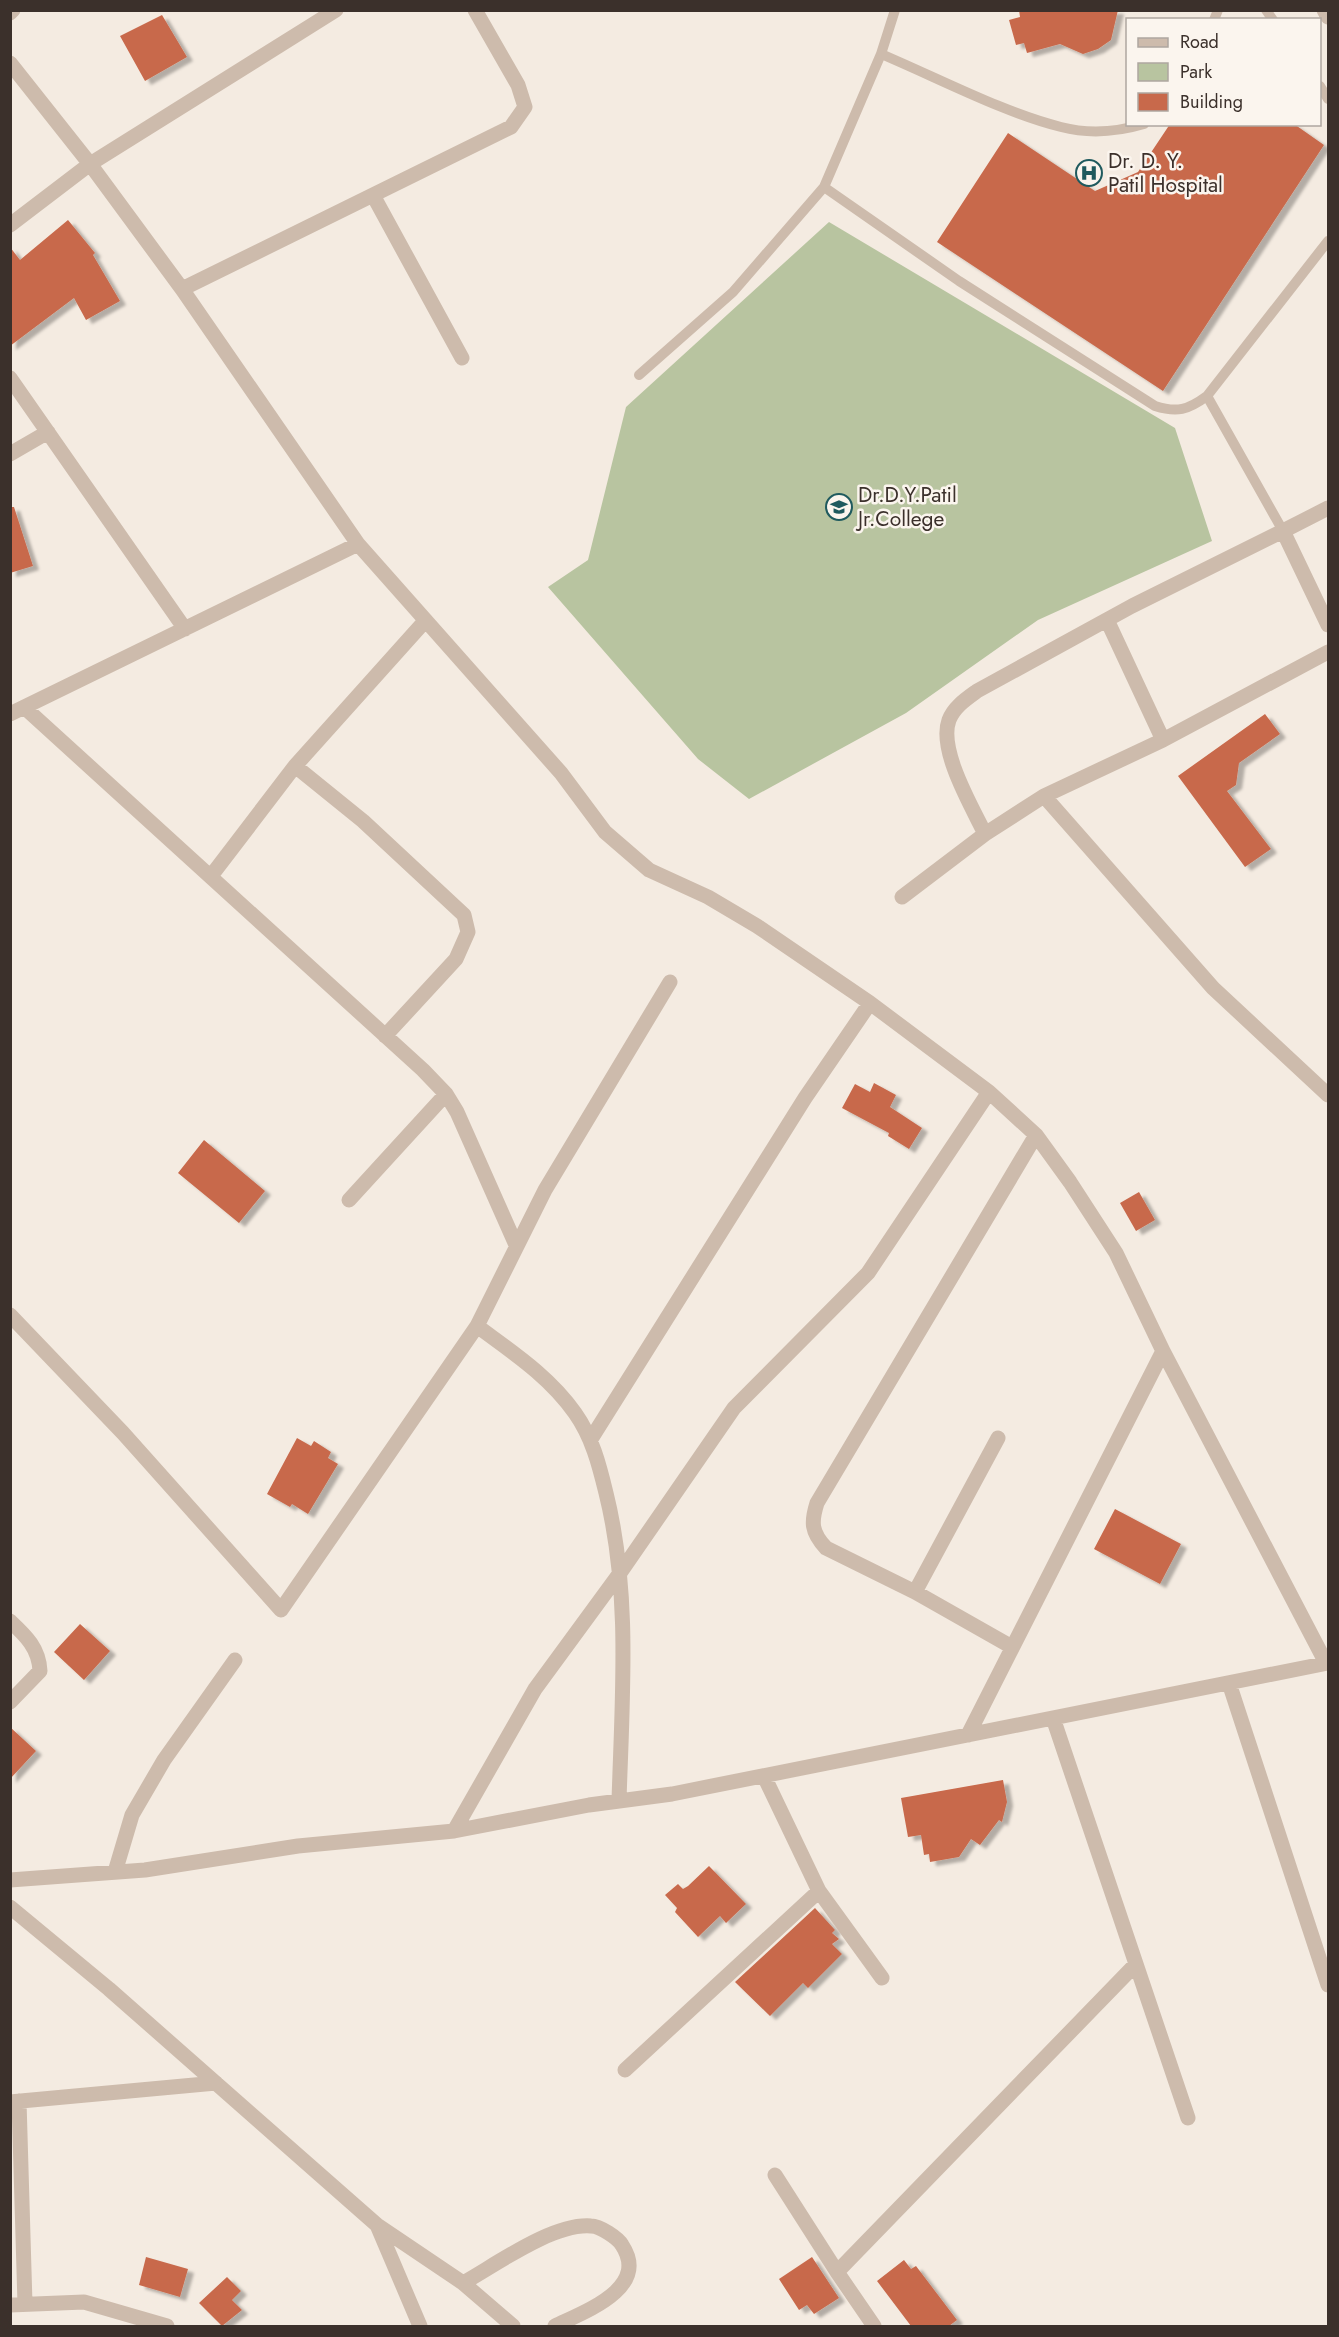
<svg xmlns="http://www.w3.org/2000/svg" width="1339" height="2337" font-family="Jost,sans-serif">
  <defs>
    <filter id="shadow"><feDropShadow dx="6" dy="4" stdDeviation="1.5" flood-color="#0004"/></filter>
  </defs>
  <rect width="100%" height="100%" fill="#f4ebe1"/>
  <path fill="#b8c4a0" d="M829 222 1175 428 1212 541 1038 620 906 713 749 799 698 759 548 587 588 560 626 407Z"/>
  <path fill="#c8694b" filter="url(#shadow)" d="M1019 10H1118L1111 40 1098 49 1083 54 1060 44 1027 53 1024 43 1016 45 1009 20 1020 17Z
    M162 15 187 57 145 81 120 36Z
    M1170 124H1294L1324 145 1163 391 937 242 1008 133 1095 191 1138 172Z
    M68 220 95 253 93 255 120 301 86 320 74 298 10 346V247L20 260Z
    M10 507H14L33 566 10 573Z
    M1265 714 1280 734 1239 763 1236 785 1227 791 1271 849 1245 867 1178 776Z
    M874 1083 896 1095 890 1107 922 1128 909 1149 888 1136 889 1133 842 1108 855 1084 870 1092Z
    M204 1140 265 1191 239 1223 178 1173Z
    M1139 1192 1155 1220 1136 1231 1120 1203Z
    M297 1438 311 1446 314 1441 331 1452 328 1458 338 1464 308 1514 292 1504 290 1507 267 1494Z
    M1115 1509 1181 1544 1160 1584 1094 1549Z
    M80 1624 110 1651 84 1680 54 1652Z
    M10 1727 36 1751 10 1779Z
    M1003 1780 1007 1802 1002 1822 999 1820 980 1845 971 1839 959 1857 930 1862 929 1854 924 1855 921 1835 908 1837 901 1798Z
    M709 1866 746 1904 726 1923 720 1916 698 1937 675 1912 677 1908 665 1895 678 1884 683 1889 688 1886Z
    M815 1908 835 1930 832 1933 839 1939 832 1944 842 1954 808 1988 803 1983 770 2016 735 1982Z
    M146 2257 188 2269 180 2297 139 2285Z
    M812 2257 839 2298 814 2314 807 2305 799 2310 779 2279Z
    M904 2260 911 2269 916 2266 957 2320 949 2326H911L877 2281Z
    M227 2277 241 2291 232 2300 242 2310 222 2326 199 2303Z"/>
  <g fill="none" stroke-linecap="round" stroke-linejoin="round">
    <path stroke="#cdbbac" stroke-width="10" d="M1266 10 1273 20
      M1214 20 1218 10
      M881 54C936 77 1004 113 1061 127 1088 134 1117 132 1144 124
      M1320 86 1328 99
      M824 187 959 281 1155 406C1177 413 1188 410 1207 396L1328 241
      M639 375 733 292 824 187 881 54 895 10
      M1207 396 1283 531"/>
    <path stroke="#cdbbac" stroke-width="15" d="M1324 10 1328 17
      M10 13 13 10
      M10 63 90 164 182 289 358 544 561 773 605 832 649 870 708 897 757 926 870 1003 989 1092 1036 1135 1070 1182 1116 1253 1163 1351 968 1735
      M374 197 462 358
      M10 225 90 164 336 10
      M182 289 511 127 525 107 518 85 475 10
      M10 378 185 629
      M10 454 48 432
      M1283 531 1328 508
      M1107 620 1163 740
      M24 707 423 1070 446 1094 457 1112 516 1245
      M10 714 358 544
      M295 766 363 821 464 915 468 932 456 959 385 1036
      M1044 796 1213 988 1328 1095
      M985 834C972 807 938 750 949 720 954 707 966 699 977 691L1132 606 1283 531 1328 625
      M211 876 295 766 425 621
      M902 897 985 834 1044 796 1163 740 1328 652
      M349 1200 446 1094
      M10 1315 123 1433 281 1610 477 1326 545 1190 670 982
      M477 1326C512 1352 549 1376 575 1413 592 1437 599 1464 606 1493 631 1593 622 1699 619 1801
      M1163 1351 1326 1663
      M591 1439 805 1098 870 1003
      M915 1592 998 1438
      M10 1621C26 1636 39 1648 40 1671L10 1702
      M1012 1647 915 1592 826 1548C811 1532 811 1522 817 1503L1036 1135
      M1229 1683 1328 1985
      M1053 1718 1188 2118
      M764 1776 819 1891 882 1978
      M454 1831 535 1689 620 1573 734 1408 868 1273 989 1092
      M115 1872 132 1815 164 1760 235 1660
      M10 1880 145 1870 298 1846 454 1831 589 1805 672 1794 1328 1663
      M10 1907 109 1989 377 2225 463 2283 513 2326
      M625 2070 819 1891
      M19 2101 25 2304
      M10 2102 216 2083
      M775 2175 837 2272 1135 1965
      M377 2225 420 2326
      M837 2272 874 2326
      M463 2283C497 2264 553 2223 591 2226 600 2226 618 2238 622 2245 650 2288 586 2311 555 2326
      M10 2305 84 2302 167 2326"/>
  </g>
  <defs>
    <symbol id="hospital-ring" viewBox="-11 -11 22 22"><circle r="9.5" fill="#fbf5ee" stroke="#1f5a5e" stroke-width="1.5"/><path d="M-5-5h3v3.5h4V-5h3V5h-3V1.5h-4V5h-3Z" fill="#1f5a5e"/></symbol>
    <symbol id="school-ring" viewBox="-11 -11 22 22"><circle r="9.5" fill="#fbf5ee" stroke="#1f5a5e" stroke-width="1.5"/><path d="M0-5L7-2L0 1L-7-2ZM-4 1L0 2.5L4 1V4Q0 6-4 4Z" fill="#1f5a5e"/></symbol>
  </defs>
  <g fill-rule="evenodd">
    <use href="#hospital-ring" x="1074" y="158" width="30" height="30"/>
    <use href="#school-ring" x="824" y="492" width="30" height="30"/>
  </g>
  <g text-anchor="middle" stroke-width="5" stroke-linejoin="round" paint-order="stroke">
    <g font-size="21" fill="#3b302b" stroke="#fbf5ee" text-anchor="start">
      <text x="1108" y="168">Dr. D. Y.<tspan x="1108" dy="24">Patil Hospital</tspan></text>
      <text x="858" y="502">Dr.D.Y.Patil<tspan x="858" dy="24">Jr.College</tspan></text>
    </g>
  </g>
  <rect width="1339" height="2337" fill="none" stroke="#3b302b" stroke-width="24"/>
  <rect x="1126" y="18" width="195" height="108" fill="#fbf5ee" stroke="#aea6a0" stroke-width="1.5"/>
  <rect x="1138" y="38" width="30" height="9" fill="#cdbbac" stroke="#aea6a0" stroke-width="1.5"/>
  <text x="1180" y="48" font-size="18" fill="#3b302b">Road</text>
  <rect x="1138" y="63" width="30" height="18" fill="#b8c4a0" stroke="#aea6a0" stroke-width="1.5"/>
  <text x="1180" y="78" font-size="18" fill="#3b302b">Park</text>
  <rect x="1138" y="93" width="30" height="18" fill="#c8694b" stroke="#aea6a0" stroke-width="1.5"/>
  <text x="1180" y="108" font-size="18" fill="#3b302b">Building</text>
</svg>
